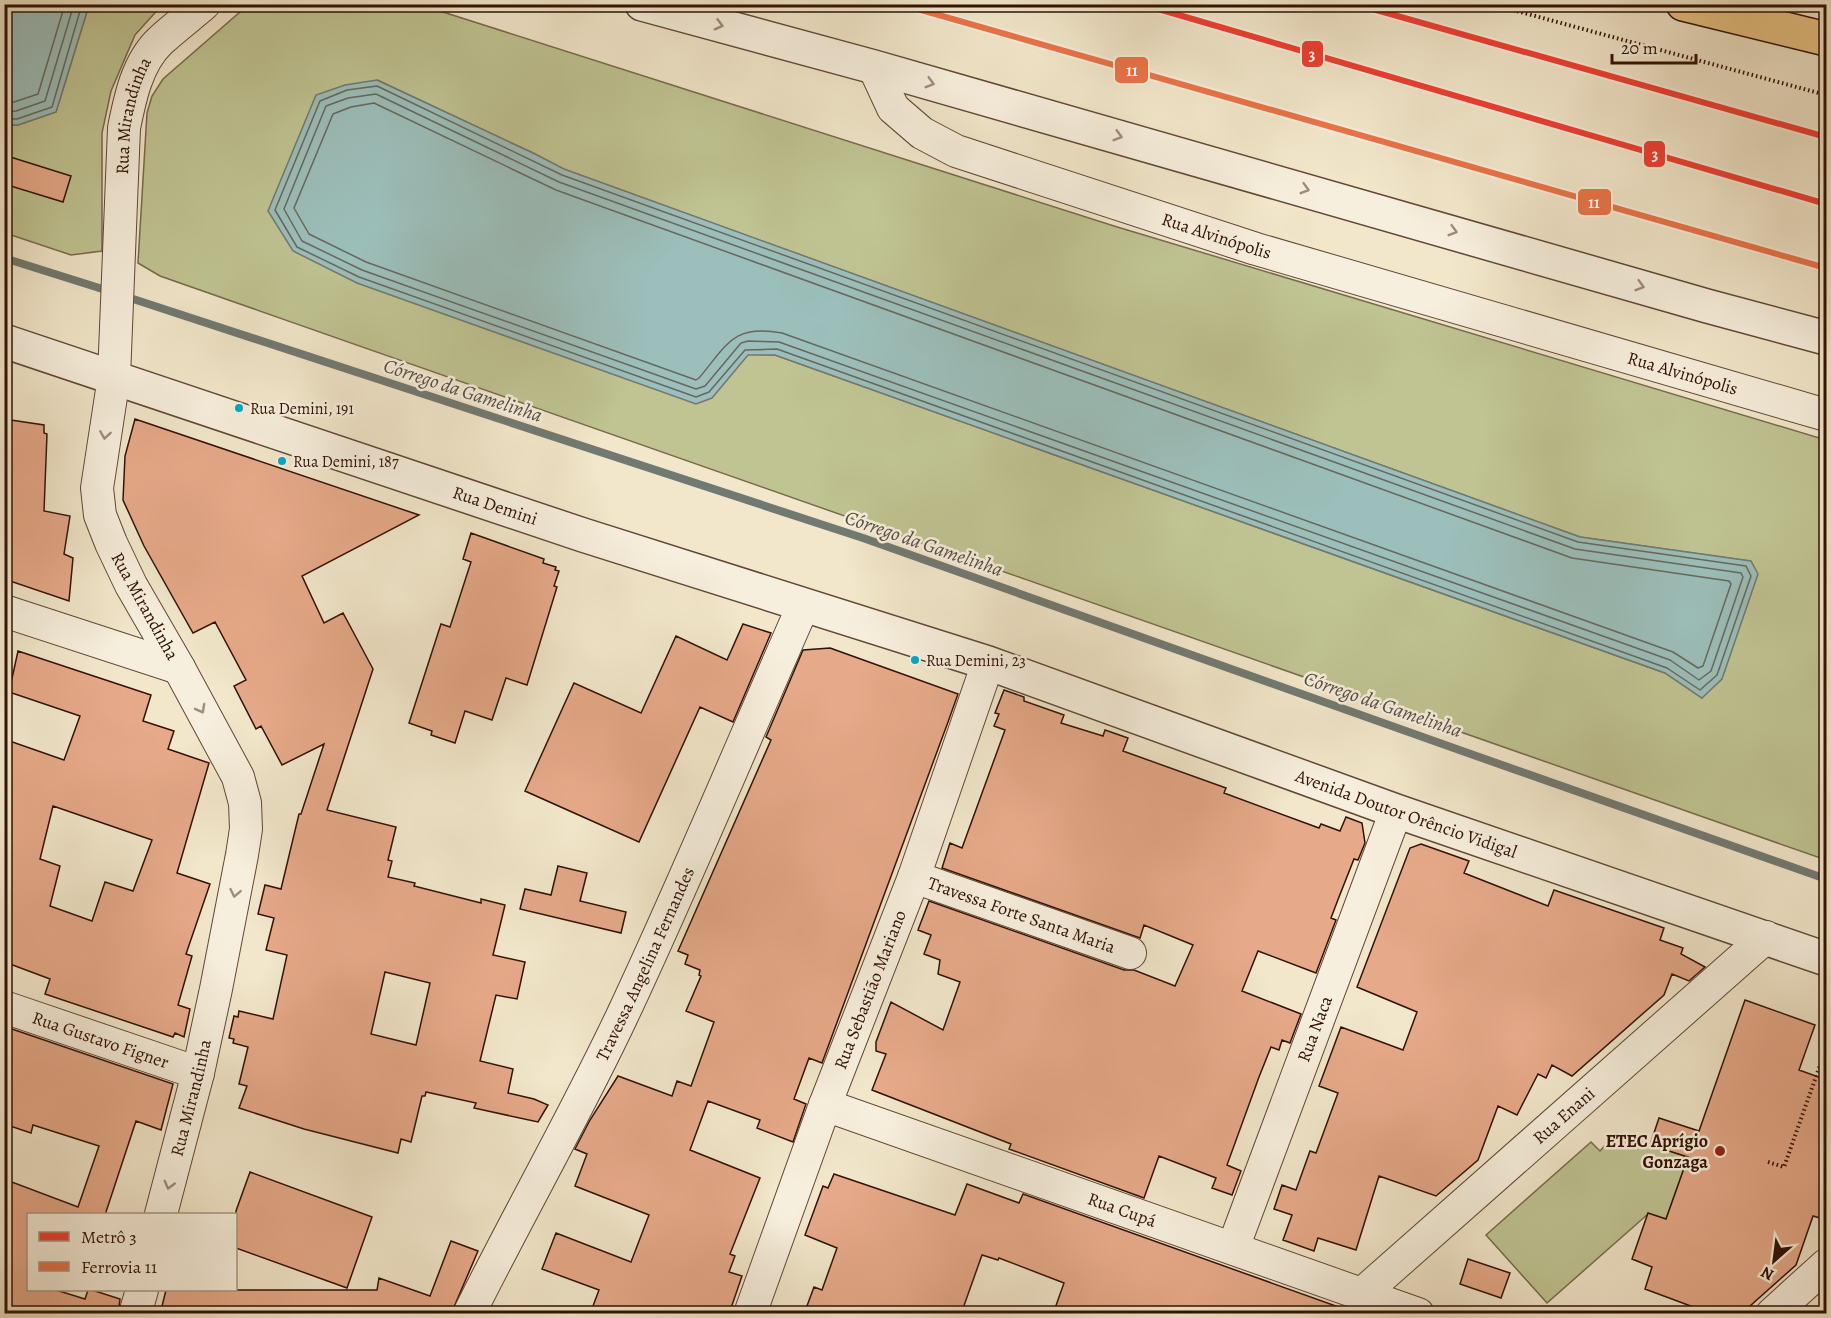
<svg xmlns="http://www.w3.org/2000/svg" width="1831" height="1318" font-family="Alegreya,serif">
  <rect width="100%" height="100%" fill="#f2e7cb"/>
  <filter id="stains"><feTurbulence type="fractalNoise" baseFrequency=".00333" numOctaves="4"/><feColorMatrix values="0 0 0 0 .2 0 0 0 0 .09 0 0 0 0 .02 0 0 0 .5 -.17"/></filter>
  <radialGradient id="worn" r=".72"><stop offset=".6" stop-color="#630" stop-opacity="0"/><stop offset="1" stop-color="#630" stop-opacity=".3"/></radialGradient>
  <path fill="#c0c493" stroke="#786b4c" stroke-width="1.5" fill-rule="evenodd" d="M89 5H162L135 35 111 91 102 133V251L71 255 5 233 4 125H18L56 112Z
    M248 5H421L1114 226 1826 440V860L160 276 138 263 147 113 152 96 163 79ZM377 80 533 153 563 169 1580 537 1750 561 1702 698 1665 673 775 355 748 354Z
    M1616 1133 1688 1157 1666 1219 1648 1214 1547 1303 1486 1235 1591 1142 1600 1151Z"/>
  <path fill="#9cbfbb" stroke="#717a72" stroke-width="1.5" d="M4 5H89L56 112 18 125H5Z
    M377 80 533 153 564 169 1580 537 1751 561 1758 574 1722 679 1702 698 1665 673 775 355H748L712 398 696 404 357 283 293 251 268 211 316 95 345 85Z"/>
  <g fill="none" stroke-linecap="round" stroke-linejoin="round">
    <path stroke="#666860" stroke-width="1.5" d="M377 86 562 175 1578 542 1746 566 1751 576 1717 675 1700 690 1667 668 777 349 745 350 709 392 696 397 359 277 297 247 275 210 320 101 347 90Z
      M376 94 559 182 1575 549 1741 573 1743 577 1711 671 1699 680 1670 660 779 342 748 341 741 343 705 386 696 389 362 270 302 241 284 209 326 106 348 98Z
      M4 103 14 102 38 94 65 4
      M374 103 556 190 1572 558 1729 581 1731 584 1703 666 1698 668 1673 652 782 333C732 324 727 345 699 378L696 380 366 262 309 234 294 208 333 114 351 107Z
      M4 112 16 111 45 101 74 4
      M4 119H17L52 107 82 4"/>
    <path stroke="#717a72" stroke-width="8" d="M4 258 112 292
      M124 296 863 538 1465 752 1826 879"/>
  </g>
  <path fill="#e6a989" stroke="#311205" stroke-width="1.5" fill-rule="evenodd" d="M4 155 71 176 63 202 4 184Z
    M4 419 44 425V433L47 434 44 511 70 516 64 554 73 558 69 601 4 579Z
    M135 419 419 515 302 576 324 623 343 613 373 669 327 810 396 827 388 860 392 861 388 877 415 883 414 886 481 903V899L505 905 493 955 525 962 517 999 496 995 480 1061 513 1069 508 1093 534 1099 548 1105 538 1122 474 1108 476 1103 426 1092 425 1096H422L411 1142 401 1139 398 1153 304 1129 239 1108 247 1086 239 1084 248 1047 233 1043 234 1039 229 1038 234 1016 238 1017 239 1011 273 1019 287 955 266 950 274 918 258 914 265 885 281 889 299 814H301L324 744 282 765 261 726 256 729 234 686 246 680 215 622 193 633 144 546 123 500 125 456ZM385 972 430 983 416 1045 371 1034Z
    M471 533 544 559 543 563 556 567 555 570 559 571 554 586 557 587 527 685 506 678 492 720 465 711 455 743 431 735 432 731 409 723 441 624 450 627 471 562 463 559Z
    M743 624 771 633 733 722 700 707 639 842 525 791 574 683 641 713 676 636 727 660Z
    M830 648 958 694 948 722 822 1063 809 1058 794 1099 806 1104 793 1142 757 1128 760 1120 708 1101 690 1150 760 1178 730 1254 735 1256 729 1272 742 1276 729 1314H590L599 1290 542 1269 556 1233 631 1262 649 1215 575 1186 587 1154 575 1149 590 1120 618 1076 672 1096 677 1081 691 1086 714 1022 686 1011 701 976 699 975 700 970 685 964 688 955 678 951 771 740 766 737 803 650Z
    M18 651 151 695 143 721 174 731 168 749 209 763 177 873 210 884 186 954 192 956 178 1005 190 1009 184 1037 175 1033 173 1037 45 994 50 979 10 964 11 961 4 959V739L64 760 80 716 9 692ZM53 806 152 840 133 891 105 882 92 921 50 906 60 866 40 859Z
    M1004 690 1024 697V701L1064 715 1061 723 1103 736 1105 730 1128 738 1123 751 1226 788 1224 793 1319 828 1321 824 1340 831 1346 817 1362 823 1365 843 1358 860 1354 859 1339 897 1331 918 1336 920 1316 973 1258 951 1242 991 1301 1014 1290 1043 1282 1040 1279 1050 1271 1047 1259 1077 1227 1165 1241 1171 1232 1195 1212 1188 1216 1178 1159 1156 1144 1198 1009 1149 1011 1144 872 1090 886 1054 876 1051V1042L891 1002 943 1030 960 982 938 974 940 960 924 954 931 935 918 930 929 901 1124 970H1134L1175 986 1193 945 1144 925 1140 938 942 868 950 843 962 848 1005 730 994 726 999 714 995 713Z
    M1421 844 1469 861 1464 873 1548 906 1554 890 1664 928 1660 940 1683 948 1681 954 1705 967 1689 981 1672 974 1664 995 1572 1076 1552 1065 1546 1078 1538 1074 1517 1115 1498 1106 1478 1160 1436 1196 1379 1176 1356 1250 1318 1238 1314 1251 1283 1240 1292 1215 1274 1209 1282 1185 1296 1190 1310 1151 1316 1153 1338 1093 1319 1086 1341 1027 1403 1050 1417 1012 1357 987 1410 848Z
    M558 866 587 873 580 901 626 912 621 933 520 909 525 889 551 895Z
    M1745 1000 1815 1025 1799 1070 1827 1080V1220L1813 1216 1796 1265 1741 1314H1712L1645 1289 1652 1267 1632 1259 1648 1213 1666 1219 1688 1157 1650 1145 1659 1118 1699 1131Z
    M9 1028 173 1084 161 1130 136 1121 105 1215H28V1290H56L85 1299 88 1290H92L120 1299 118 1314H4V1179L78 1207 99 1146 33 1125 31 1133 4 1124V1042Z
    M250 1172 372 1217 347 1288 236 1248V1211Z
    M834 1174 955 1215 967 1184 1019 1203 1023 1194 1347 1310 1346 1314H1053L1064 1283 999 1258 998 1260 982 1255 961 1314H804L814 1287 822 1290 837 1248 805 1235 823 1186 828 1188Z
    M451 1241 478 1251 451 1314H160L166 1290H377L379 1278 430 1296Z
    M1468 1259 1510 1273 1501 1298 1460 1284Z"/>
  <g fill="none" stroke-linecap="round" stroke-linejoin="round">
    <defs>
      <g id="minor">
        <path id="s1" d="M874 67 893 108 922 133 956 151 1256 249 1826 415"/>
        <path d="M4 611 179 668"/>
        <path id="s2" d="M914 877 1130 953"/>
        <path id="s3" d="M4 1007 198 1073"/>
        <path id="s4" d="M825 1105 1418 1314"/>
        <path id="s5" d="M161 1214 198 1073 216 989 242 855 246 829 245 803 238 777 179 668 131 585 111 543 100 515 97 488 114 377 124 128C130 98 137 63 160 41 174 28 189 17 204 4"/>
        <path id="s6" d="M1233 1248 1396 811"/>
        <path id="s7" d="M1363 1293 1766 937"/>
        <path d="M135 1314 142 1290"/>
        <path id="s8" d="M469 1314C519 1213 575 1116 623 1014 686 880 743 742 803 606"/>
        <path id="s9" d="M750 1314 825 1105 914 877 988 663"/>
        <path d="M1772 1314 1826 1265"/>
      </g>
      <g id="tertiary">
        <path d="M642 4 874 67 1707 306 1826 338"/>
        <path id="s10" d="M4 341 583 535 988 663 1396 811 1826 959"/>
      </g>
      <path id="trunk" d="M1683 4 1826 39"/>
    </defs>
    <use href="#minor" stroke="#614736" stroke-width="34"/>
    <use href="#tertiary" stroke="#614736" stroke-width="36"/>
    <use href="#trunk" stroke="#311205" stroke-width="36"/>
    <path stroke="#311205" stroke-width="4" stroke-dasharray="1.5 3" stroke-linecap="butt" d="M1491 4 1826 95
      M1768 1162 1784 1167 1819 1068 1826 1071"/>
    <use href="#minor" stroke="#f7efdd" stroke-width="32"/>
    <use href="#tertiary" stroke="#f7efdd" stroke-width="33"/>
    <use href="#trunk" stroke="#e9c486" stroke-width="33"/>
    <defs>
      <path id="rail-1" d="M900 4 1826 268"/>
    </defs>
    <use href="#rail-1" stroke="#f7efdd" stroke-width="10"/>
    <use href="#rail-1" stroke="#ea7448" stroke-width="6"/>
    <defs>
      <path id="metro-1" d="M1141 4 1826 204
        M1355 4 1826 137"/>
    </defs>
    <use href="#metro-1" stroke="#f7efdd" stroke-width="10"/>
    <use href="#metro-1" stroke="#ef3f32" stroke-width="6"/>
  </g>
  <defs><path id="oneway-chevron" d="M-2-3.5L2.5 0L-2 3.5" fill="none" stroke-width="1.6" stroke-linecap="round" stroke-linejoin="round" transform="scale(1.5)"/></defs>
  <g stroke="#9e8c7c">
    <use href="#oneway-chevron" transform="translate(719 25) rotate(15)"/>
    <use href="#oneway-chevron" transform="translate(930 83) rotate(16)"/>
    <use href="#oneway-chevron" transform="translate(1118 136) rotate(16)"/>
    <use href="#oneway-chevron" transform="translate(1305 189) rotate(16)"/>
    <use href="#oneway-chevron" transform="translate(1453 231) rotate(16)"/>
    <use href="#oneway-chevron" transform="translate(1640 286) rotate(16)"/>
    <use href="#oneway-chevron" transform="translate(105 435) rotate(99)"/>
    <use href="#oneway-chevron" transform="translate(201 709) rotate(62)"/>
    <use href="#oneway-chevron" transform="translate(235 893) rotate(101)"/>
    <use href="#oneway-chevron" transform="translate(169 1185) rotate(105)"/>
  </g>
  <g fill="#00a9ce" stroke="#f7efdd" stroke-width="2">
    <circle cx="239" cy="408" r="5"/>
    <circle cx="282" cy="461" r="5"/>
    <circle cx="915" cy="660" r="5"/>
  </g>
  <circle fill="#8f2418" stroke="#f7efdd" stroke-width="2" cx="1720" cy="1151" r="6"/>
  <g text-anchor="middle" stroke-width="5" stroke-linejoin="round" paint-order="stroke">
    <g font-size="16" fill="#311205" stroke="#f7efdd" text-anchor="start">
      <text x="250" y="414">Rua Demini, 191</text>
      <text x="293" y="467">Rua Demini, 187</text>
      <text x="926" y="666">Rua Demini, 23</text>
    </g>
    <g font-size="18" fill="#311205" stroke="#f7efdd">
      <text dy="6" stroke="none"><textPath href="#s5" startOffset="1146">Rua Mirandinha</textPath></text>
      <text dy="6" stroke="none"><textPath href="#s1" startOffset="396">Rua Alvinópolis</textPath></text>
      <text dy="6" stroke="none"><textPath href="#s1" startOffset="882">Rua Alvinópolis</textPath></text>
      <text dy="6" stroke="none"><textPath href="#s10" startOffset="518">Rua Demini</textPath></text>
      <text transform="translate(145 606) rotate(61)" y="6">Rua Mirandinha</text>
      <text dy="6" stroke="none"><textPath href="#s10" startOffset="1480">Avenida Doutor Orêncio Vidigal</textPath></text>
      <text dy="6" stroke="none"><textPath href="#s2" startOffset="114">Travessa Forte Santa Maria</textPath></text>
      <text dy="6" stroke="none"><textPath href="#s8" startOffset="392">Travessa Angelina Fernandes</textPath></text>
      <text dy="6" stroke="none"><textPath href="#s9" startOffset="346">Rua Sebastião Mariano</textPath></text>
      <text dy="6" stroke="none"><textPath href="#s6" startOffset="234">Rua Naca</textPath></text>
      <text dy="6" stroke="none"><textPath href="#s3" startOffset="102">Rua Gustavo Figner</textPath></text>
      <text dy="6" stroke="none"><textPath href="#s5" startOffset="120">Rua Mirandinha</textPath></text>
      <text dy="6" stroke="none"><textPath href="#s7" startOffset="268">Rua Enani</textPath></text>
      <text dy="6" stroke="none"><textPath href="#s4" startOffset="315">Rua Cupá</textPath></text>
    </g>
    <g font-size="18" font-weight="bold" fill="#311205" stroke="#f7efdd" text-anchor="end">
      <text x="1708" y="1147">ETEC Aprígio<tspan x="1708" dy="21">Gonzaga</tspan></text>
    </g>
    <g font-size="20" font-style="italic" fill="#564f45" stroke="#f7efdd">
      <text transform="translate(463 390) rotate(18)" y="7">Córrego da Gamelinha</text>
      <text transform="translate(924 543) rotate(19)" y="7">Córrego da Gamelinha</text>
      <text transform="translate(1383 704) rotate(19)" y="7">Córrego da Gamelinha</text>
    </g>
  </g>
  <g stroke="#f7efdd" stroke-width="2">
    <rect x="1301" y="40" width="23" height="28" rx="6" fill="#ef3f32"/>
    <rect x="1114" y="56" width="35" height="28" rx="6" fill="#ea7448"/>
    <rect x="1643" y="140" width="23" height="28" rx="6" fill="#ef3f32"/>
    <rect x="1577" y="188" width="35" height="28" rx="6" fill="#ea7448"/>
  </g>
  <g font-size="16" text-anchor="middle" font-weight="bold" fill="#fff">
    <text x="1312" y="60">3</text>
    <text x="1132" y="76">11</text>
    <text x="1655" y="160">3</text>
    <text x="1594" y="208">11</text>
  </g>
  <rect width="1831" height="1318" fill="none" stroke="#f2e7cb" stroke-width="24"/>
  <rect x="6" y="6" width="1819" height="1306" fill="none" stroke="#311205" stroke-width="3"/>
  <rect x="12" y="12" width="1807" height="1294" fill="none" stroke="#311205" stroke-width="1.5"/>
  <rect x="27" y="1213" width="210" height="78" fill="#f7efdd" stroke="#a89787" stroke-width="1.5"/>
  <rect x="39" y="1232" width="30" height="9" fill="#ef3f32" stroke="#a89787" stroke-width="1.5"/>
  <text x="81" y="1243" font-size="18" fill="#311205">Metrô 3</text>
  <rect x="39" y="1262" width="30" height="9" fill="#ea7448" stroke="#a89787" stroke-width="1.5"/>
  <text x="81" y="1273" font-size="18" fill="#311205">Ferrovia 11</text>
  <g transform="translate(1774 1261) rotate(208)" stroke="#f7efdd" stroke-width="4.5" paint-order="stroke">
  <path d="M0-4.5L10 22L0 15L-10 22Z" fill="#311205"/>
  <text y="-9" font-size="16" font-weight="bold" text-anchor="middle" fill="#311205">N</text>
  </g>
  <path d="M1612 54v9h84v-9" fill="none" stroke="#311205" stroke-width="3"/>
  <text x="1621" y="54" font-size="18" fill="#311205" stroke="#f7efdd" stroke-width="4.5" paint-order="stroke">20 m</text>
  <rect width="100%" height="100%" filter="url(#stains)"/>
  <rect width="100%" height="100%" fill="url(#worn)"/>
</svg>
